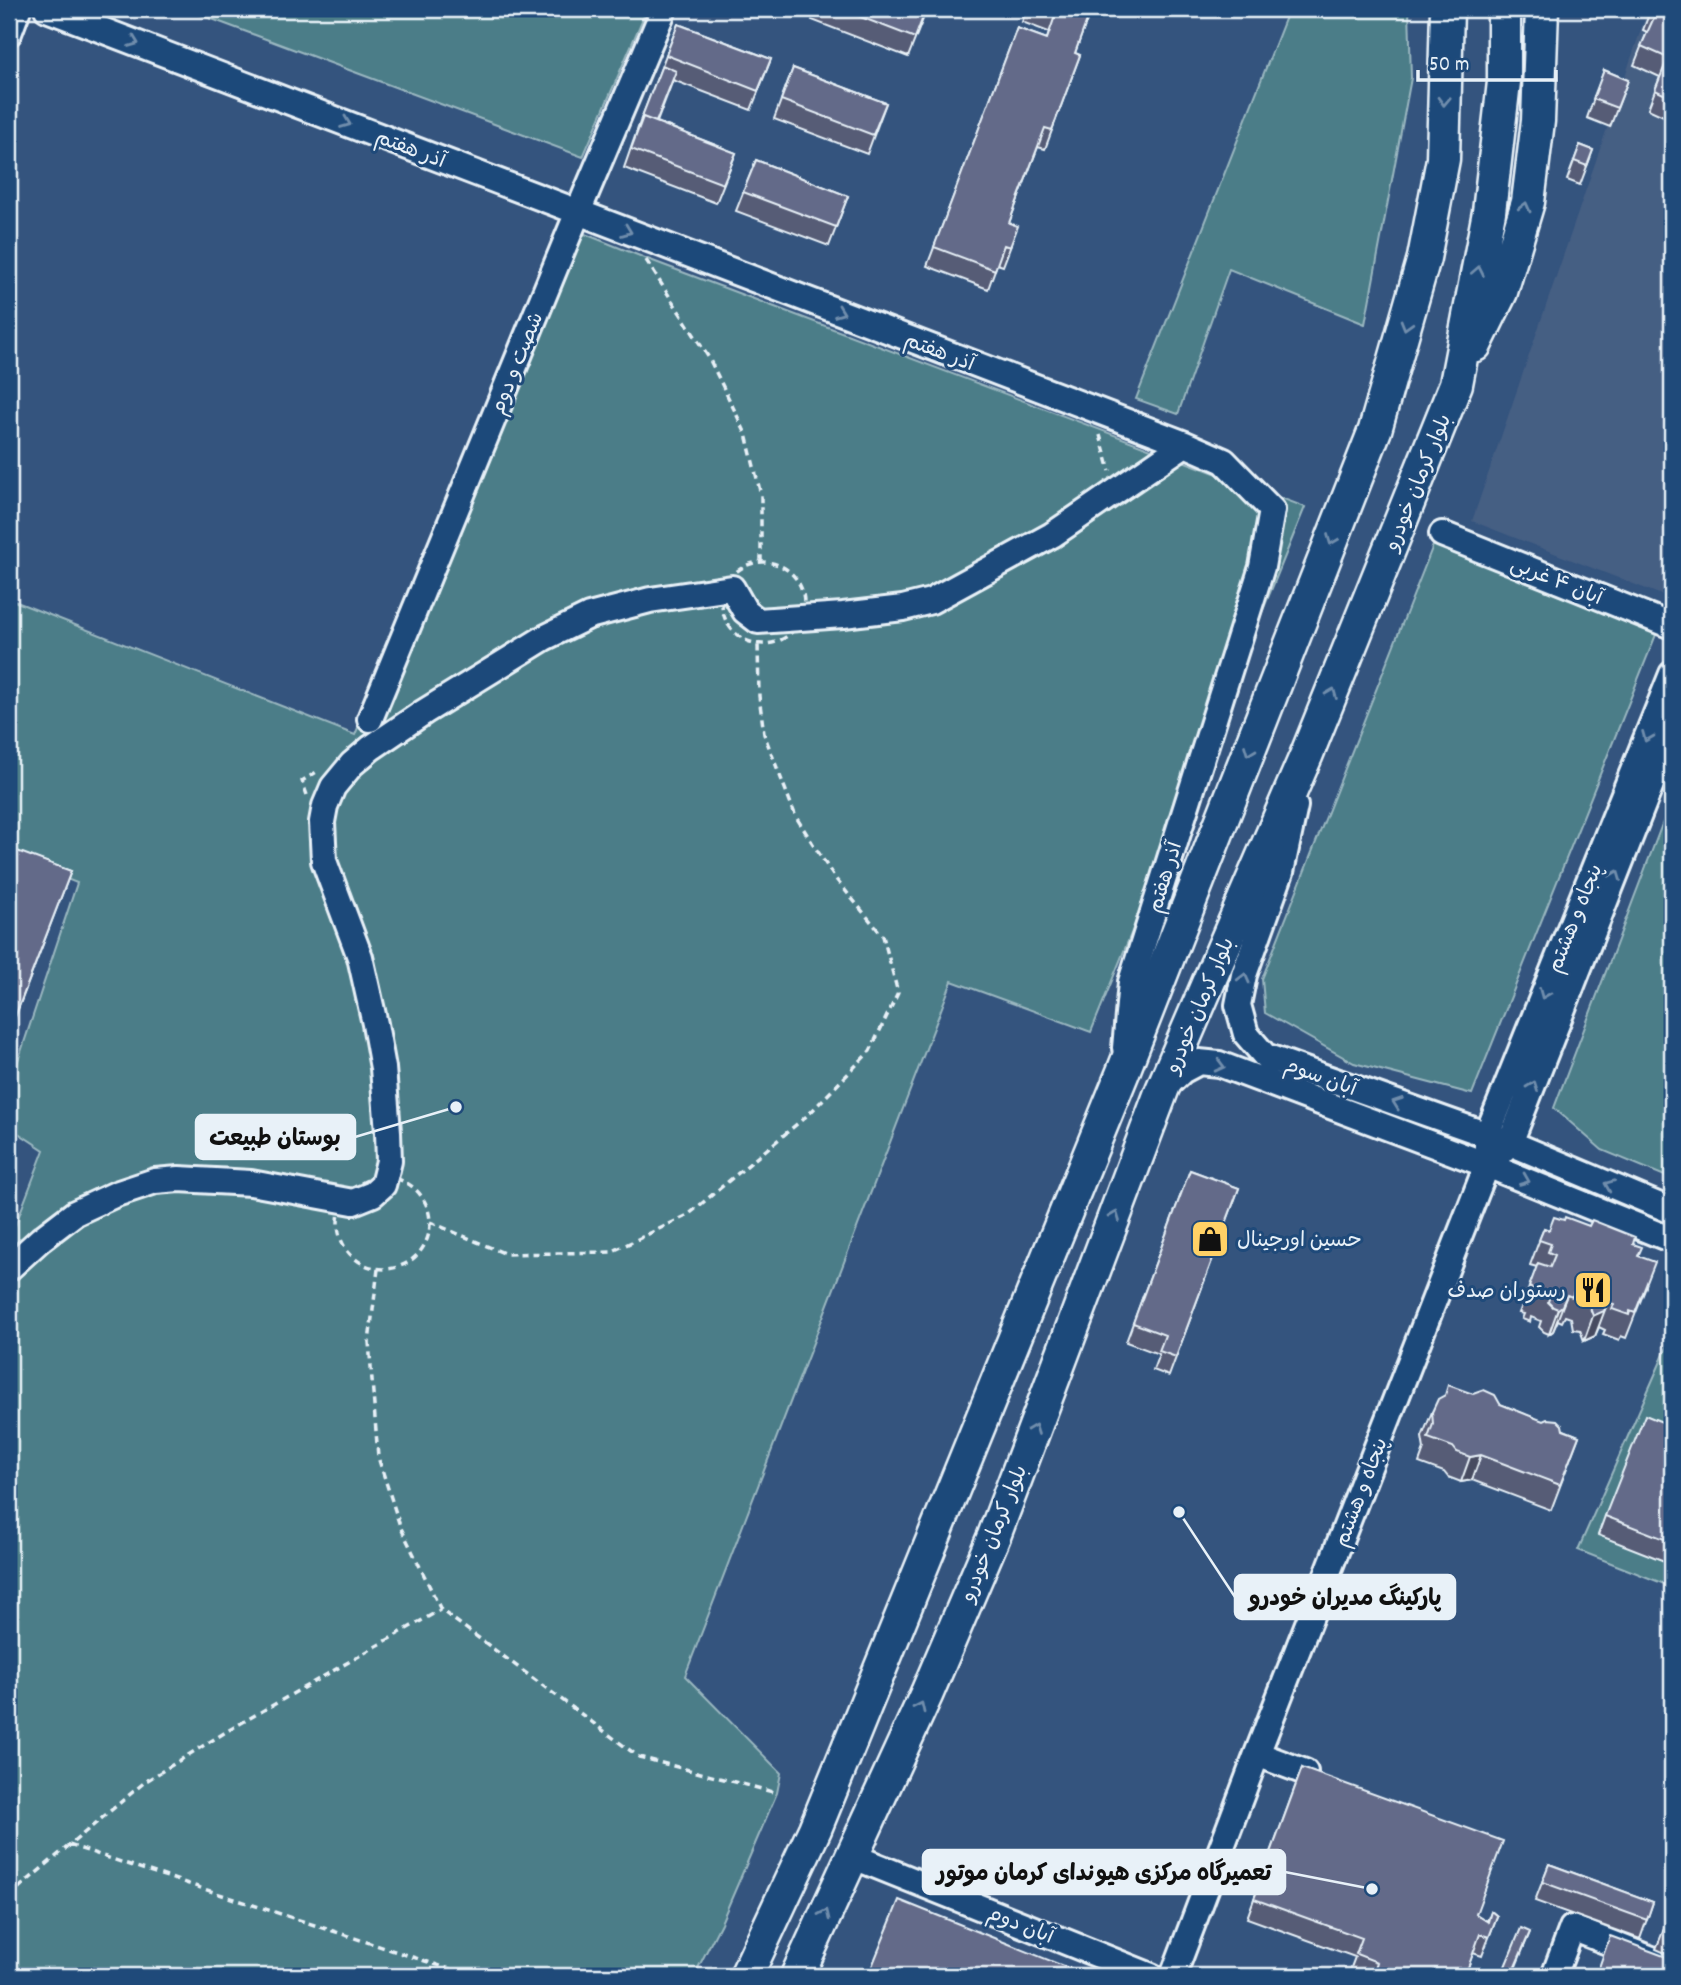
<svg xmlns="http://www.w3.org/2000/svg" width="1681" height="1985" font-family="Dekko,'Playpen Sans Arabic',sans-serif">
  <rect width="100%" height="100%" fill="#34547e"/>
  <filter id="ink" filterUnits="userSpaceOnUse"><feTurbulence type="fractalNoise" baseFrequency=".0143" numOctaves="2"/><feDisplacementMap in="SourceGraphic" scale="14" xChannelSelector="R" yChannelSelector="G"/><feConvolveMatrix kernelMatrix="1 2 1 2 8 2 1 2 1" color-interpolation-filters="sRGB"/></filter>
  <g filter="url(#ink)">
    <path fill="#455e83" d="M1648 9H1672V599L1472 521Z"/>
    <path fill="#4b7d88" stroke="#9ab7c0" stroke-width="2" d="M185 9H647L583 157Z
      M1289 9H1409L1411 78 1365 324 1229 269 1178 414 1136 399Z
      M560 224 645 258 1305 507 1091 1032 952 981 685 1676 781 1773 777 1793 721 1923 694 1976H9V1242L44 1150 9 1127V1088L77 883 9 856V599L355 735Z
      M1434 543 1657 632 1472 1094 1354 1063 1265 1013 1262 979Z
      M1672 798V1179L1602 1150 1554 1108Z
      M1672 1336V1587L1578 1550Z"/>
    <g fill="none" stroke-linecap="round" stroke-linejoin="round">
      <defs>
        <path id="minor" d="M47 9 1185 444 1224 461 1272 510 1262 567 1131 982 1125 1048
          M9 33 18 9
          M1442 534 1672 626
          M370 719 578 212 664 9
          M1295 806 1281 872 1244 975 1238 1005 1246 1034 1265 1056 1510 1143 1672 1211
          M1163 1089 1182 1071 1199 1062 1219 1064 1487 1165 1672 1240
          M1498 1155 1510 1143 1672 731
          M9 1268 41 1239 75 1213 116 1194 155 1181 179 1179 251 1183 353 1202 373 1194 383 1185 389 1161 388 1132 383 1068 375 1024 360 957 324 861 322 822 325 806 333 787 352 764 371 748 424 712 544 638 589 616 650 600 732 588 745 611 758 621 843 615 903 608 931 601 1052 535 1185 444
          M1257 1754 1305 1772
          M852 1856 1151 1976
          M1173 1976 1257 1754 1487 1165V1135L1672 674
          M1554 1976 1572 1928 1672 1967"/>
        <path id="major" d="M1475 345 1501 292 1528 202 1538 121 1542 9
          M746 1976 815 1829 1123 1072 1375 430 1424 258 1443 159 1447 9
          M797 1976 927 1693 994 1536 1162 1090 1306 756 1456 384 1489 212 1504 82V9"/>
      </defs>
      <use href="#minor" stroke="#e8f1f8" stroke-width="30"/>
      <use href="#major" stroke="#e8f1f8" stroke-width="37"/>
      <path stroke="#e8f1f8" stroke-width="3.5" stroke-dasharray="7 5" stroke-linecap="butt" d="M646 260 709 358 746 434 761 495V562
        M1100 435 1110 471
        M722 603a41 41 0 1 1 82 0a41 41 0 1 1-82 0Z
        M307 795 302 781 318 771
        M338 1223a46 46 0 1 1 92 0a46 46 0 1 1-92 0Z
        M430 1222 506 1254 611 1252 688 1215 809 1114 870 1051 898 993 883 936 834 877 796 817 764 734 759 696 758 644
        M378 1269 369 1342 378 1457 400 1526 441 1610 639 1757 777 1793
        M69 1845 471 1976
        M9 1896 146 1781 229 1730 440 1610"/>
      <use href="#minor" stroke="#1f4a7a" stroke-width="24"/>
      <use href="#major" stroke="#1f4a7a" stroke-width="32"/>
    </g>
    <path fill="#565c76" stroke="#e8f1f8" stroke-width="2" d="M815 9H927L908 57 812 20Z
      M1027 9H1091L1075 53 1080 55 1045 149 1038 147 1009 223 1011 245 1003 266 997 264 988 289 927 266 1017 28 1047 39 1049 32 1022 22Z
      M1651 9H1672V120L1648 109 1660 77 1634 65 1647 32 1643 30Z
      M678 24 771 59 751 110 673 80 657 122 736 153 716 203 624 168 641 119Z
      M793 68 886 103 867 154 774 119Z
      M1604 70 1628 80 1610 127 1587 118Z
      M1580 145 1593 150 1580 185 1567 180Z
      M756 160 848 196 829 246 736 211Z
      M9 849 71 871 9 1033Z
      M1190 1170 1239 1188 1169 1376 1153 1370 1159 1354 1126 1342Z
      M1544 1228 1549 1230 1633 1244 1639 1256 1646 1287 1626 1338 1621 1336 1619 1340 1603 1334 1605 1330 1599 1327 1595 1336 1584 1341 1580 1330 1573 1329 1571 1318 1565 1316 1562 1322 1558 1320 1553 1331 1549 1334 1544 1332 1539 1327 1541 1321 1531 1317 1530 1322 1522 1319 1524 1314 1519 1313 1537 1267 1530 1265Z
      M1500 1404 1579 1436 1551 1510 1472 1480 1461 1482 1448 1477 1444 1472 1419 1463 1424 1449 1422 1437 1432 1412Z
      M1672 1426V1564L1598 1535 1605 1516Z
      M1302 1768 1476 1914 1487 1921 1491 1911 1497 1916 1482 1956 1473 1953 1465 1976H1358L1349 1973 1355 1957 1247 1918Z
      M1549 1864 1653 1902 1640 1939 1535 1901Z
      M1672 1909V1956L1656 1949Z"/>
    <path fill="#464b60" stroke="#e8f1f8" stroke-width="2" d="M1567 1295 1553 1331 1549 1334 1558 1309Z
      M1608 1302 1595 1336 1584 1341 1593 1316Z
      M1481 1455 1472 1480 1461 1482 1470 1457Z
      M1530 1932 1512 1976H1511Z"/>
    <path fill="#646b89" stroke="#e8f1f8" stroke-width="2" d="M840 9H926L915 38Z
      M1045 9H1091L1075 53 1080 55 1052 130 1045 128 1009 223 1018 226 1010 247 1004 245 995 270 934 247 1017 28 1047 39 1056 13Z
      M1651 9H1672V98L1655 90 1668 58 1641 46 1656 13 1650 11Z
      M678 24 771 59 758 91 666 55Z
      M662 65 676 71 656 122 643 117 642 119H641Z
      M793 68 886 103 873 135 781 100Z
      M1604 70 1628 80 1617 108 1593 99Z
      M643 117 736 153 723 184 631 149Z
      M1580 145 1593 150 1587 166 1574 161Z
      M756 160 848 196 836 227 743 192Z
      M9 848 71 871 9 1032V986L16 967 9 965Z
      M1190 1170 1239 1188 1176 1357 1159 1351 1165 1335 1133 1323Z
      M1554 1217 1564 1220 1565 1217 1589 1226 1592 1220 1635 1237 1633 1244 1642 1247 1638 1256 1655 1262 1635 1313 1630 1311 1629 1315 1612 1309 1614 1304 1608 1302 1604 1311 1593 1316 1589 1305 1582 1303 1580 1293 1574 1291 1572 1297 1567 1295 1562 1306 1558 1309 1553 1307 1548 1302 1550 1295 1541 1292 1539 1297 1531 1294 1533 1289 1529 1287 1538 1263 1550 1267 1555 1255 1548 1252 1551 1244 1539 1240 1544 1228 1549 1230Z
      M1448 1385 1473 1394 1484 1390 1495 1395 1500 1404 1543 1421 1547 1419 1557 1420 1562 1425 1563 1430 1579 1436 1560 1485 1481 1455 1470 1457 1457 1452 1453 1447 1428 1438 1433 1424 1432 1412 1438 1399 1445 1395Z
      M1645 1415 1672 1426V1542L1605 1516Z
      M1302 1768 1503 1841 1476 1914 1488 1922 1491 1911 1497 1916 1489 1937 1480 1934 1465 1976H1455L1435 1969 1432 1976H1416L1406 1973 1405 1976H1387L1374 1971 1377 1962 1356 1954 1362 1938 1254 1899Z
      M1549 1864 1653 1902 1647 1920 1542 1882Z
      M899 1900 1086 1975 1085 1976H868Z
      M1672 1909V1934L1663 1930Z
      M1521 1928 1530 1932 1511 1976H1501Z
      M1610 1936 1672 1959V1976H1596Z"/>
    <defs><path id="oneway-chevron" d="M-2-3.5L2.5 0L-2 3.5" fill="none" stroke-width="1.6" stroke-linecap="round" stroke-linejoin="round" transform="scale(1.75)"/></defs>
    <g stroke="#6f8dac">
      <use href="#oneway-chevron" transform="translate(134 42) rotate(21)"/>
      <use href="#oneway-chevron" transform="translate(1444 101) rotate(92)"/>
      <use href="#oneway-chevron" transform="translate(346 123) rotate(21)"/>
      <use href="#oneway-chevron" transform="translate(1525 207) rotate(-76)"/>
      <use href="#oneway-chevron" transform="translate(627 231) rotate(21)"/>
      <use href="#oneway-chevron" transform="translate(1478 271) rotate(-79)"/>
      <use href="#oneway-chevron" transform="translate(840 312) rotate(21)"/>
      <use href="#oneway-chevron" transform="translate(1406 325) rotate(106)"/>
      <use href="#oneway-chevron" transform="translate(1332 540) rotate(111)"/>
      <use href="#oneway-chevron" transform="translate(1332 693) rotate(-68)"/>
      <use href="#oneway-chevron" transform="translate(1647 737) rotate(112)"/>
      <use href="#oneway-chevron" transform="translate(1249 751) rotate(111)"/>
      <use href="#oneway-chevron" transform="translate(1616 875) rotate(-69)"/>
      <use href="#oneway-chevron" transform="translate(1244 978) rotate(-76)"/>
      <use href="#oneway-chevron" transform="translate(1544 994) rotate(112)"/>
      <use href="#oneway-chevron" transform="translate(1220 1066) rotate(14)"/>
      <use href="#oneway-chevron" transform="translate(1533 1086) rotate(-69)"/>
      <use href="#oneway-chevron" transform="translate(1397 1103) rotate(-160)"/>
      <use href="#oneway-chevron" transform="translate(1525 1180) rotate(22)"/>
      <use href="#oneway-chevron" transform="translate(1609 1185) rotate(-157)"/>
      <use href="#oneway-chevron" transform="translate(1115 1216) rotate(-69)"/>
      <use href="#oneway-chevron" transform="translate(1034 1429) rotate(-69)"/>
      <use href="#oneway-chevron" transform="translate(920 1707) rotate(-65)"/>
      <use href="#oneway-chevron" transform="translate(825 1914) rotate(-65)"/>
    </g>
  </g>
  <defs>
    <symbol id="shop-square" viewBox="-11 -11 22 22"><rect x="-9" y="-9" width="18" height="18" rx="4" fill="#ffd166" stroke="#1f4a7a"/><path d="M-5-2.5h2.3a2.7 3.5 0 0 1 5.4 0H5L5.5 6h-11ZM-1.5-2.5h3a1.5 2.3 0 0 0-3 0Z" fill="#111"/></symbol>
    <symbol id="restaurant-square" viewBox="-11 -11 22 22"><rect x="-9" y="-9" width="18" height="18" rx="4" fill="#ffd166" stroke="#1f4a7a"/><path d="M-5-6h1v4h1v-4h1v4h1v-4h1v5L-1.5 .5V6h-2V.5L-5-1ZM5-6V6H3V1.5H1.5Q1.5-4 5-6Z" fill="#111"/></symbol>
  </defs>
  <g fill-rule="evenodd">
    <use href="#shop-square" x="1188" y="1217" width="44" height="44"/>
    <use href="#restaurant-square" x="1571" y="1268" width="44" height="44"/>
  </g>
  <g text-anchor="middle" stroke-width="6" stroke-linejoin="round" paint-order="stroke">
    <g font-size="21" fill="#e8f1f8" stroke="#1f4a7a">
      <text transform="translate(411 148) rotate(21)" y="7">آذر هفتم</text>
      <text transform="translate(940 351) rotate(21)" y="7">آذر هفتم</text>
      <text transform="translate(516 363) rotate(-68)" y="7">شصت و دوم</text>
      <text transform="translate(1417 482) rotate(-68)" y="7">بلوار کرمان خودرو</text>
      <text transform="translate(1557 580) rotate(22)" y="7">آبان ۴ غربی</text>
      <text transform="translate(1164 877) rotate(-73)" y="7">آذر هفتم</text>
      <text transform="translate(1574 918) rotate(-68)" y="7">پنجاه و هشتم</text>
      <text transform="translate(1199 1005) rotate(-67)" y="7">بلوار کرمان خودرو</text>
      <text transform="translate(1321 1076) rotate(20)" y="7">آبان سوم</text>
      <text transform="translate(1360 1492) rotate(-69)" y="7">پنجاه و هشتم</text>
      <text transform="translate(993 1533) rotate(-68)" y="7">بلوار کرمان خودرو</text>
      <text transform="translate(1021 1924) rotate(22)" y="7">آبان دوم</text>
    </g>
    <g font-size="21" fill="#e8f1f8" stroke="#1f4a7a" text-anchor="start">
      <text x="1237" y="1246">حسین اورجینال</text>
      <text x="1566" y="1297" text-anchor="end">رستوران صدف</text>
    </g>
  </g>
  <path fill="none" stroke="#e8f1f8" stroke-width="2.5" d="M456 1107L355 1137M1179 1512L1235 1597M1372 1889L1285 1872"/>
  <g fill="#e8f1f8" stroke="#1f4a7a" stroke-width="2.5">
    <circle cx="456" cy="1107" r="7"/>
    <circle cx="1179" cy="1512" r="7"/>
    <circle cx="1372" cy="1889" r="7"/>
  </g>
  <g fill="#e8f1f8" stroke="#e8f1f8" stroke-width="2.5">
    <rect x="196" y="1115" width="159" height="44" rx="7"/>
    <rect x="1235" y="1575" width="220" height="44" rx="7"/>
    <rect x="923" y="1850" width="362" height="44" rx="7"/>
  </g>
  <g font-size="23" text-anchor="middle" font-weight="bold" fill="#111">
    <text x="275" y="1145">بوستان طبیعت</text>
    <text x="1345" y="1605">پارکینگ مدیران خودرو</text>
    <text x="1104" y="1880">تعمیرگاه مرکزی هیوندای کرمان موتور</text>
  </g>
  <rect width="1681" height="1985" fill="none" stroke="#1f4a7a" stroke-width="35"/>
  <rect x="18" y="18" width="1646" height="1950" fill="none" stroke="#e8f1f8" stroke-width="2.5" filter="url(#ink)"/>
  <path d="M1418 70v10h138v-10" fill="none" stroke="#e8f1f8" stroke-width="3.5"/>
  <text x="1429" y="70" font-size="21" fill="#e8f1f8" stroke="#1f4a7a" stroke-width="5" paint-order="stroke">50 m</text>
</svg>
